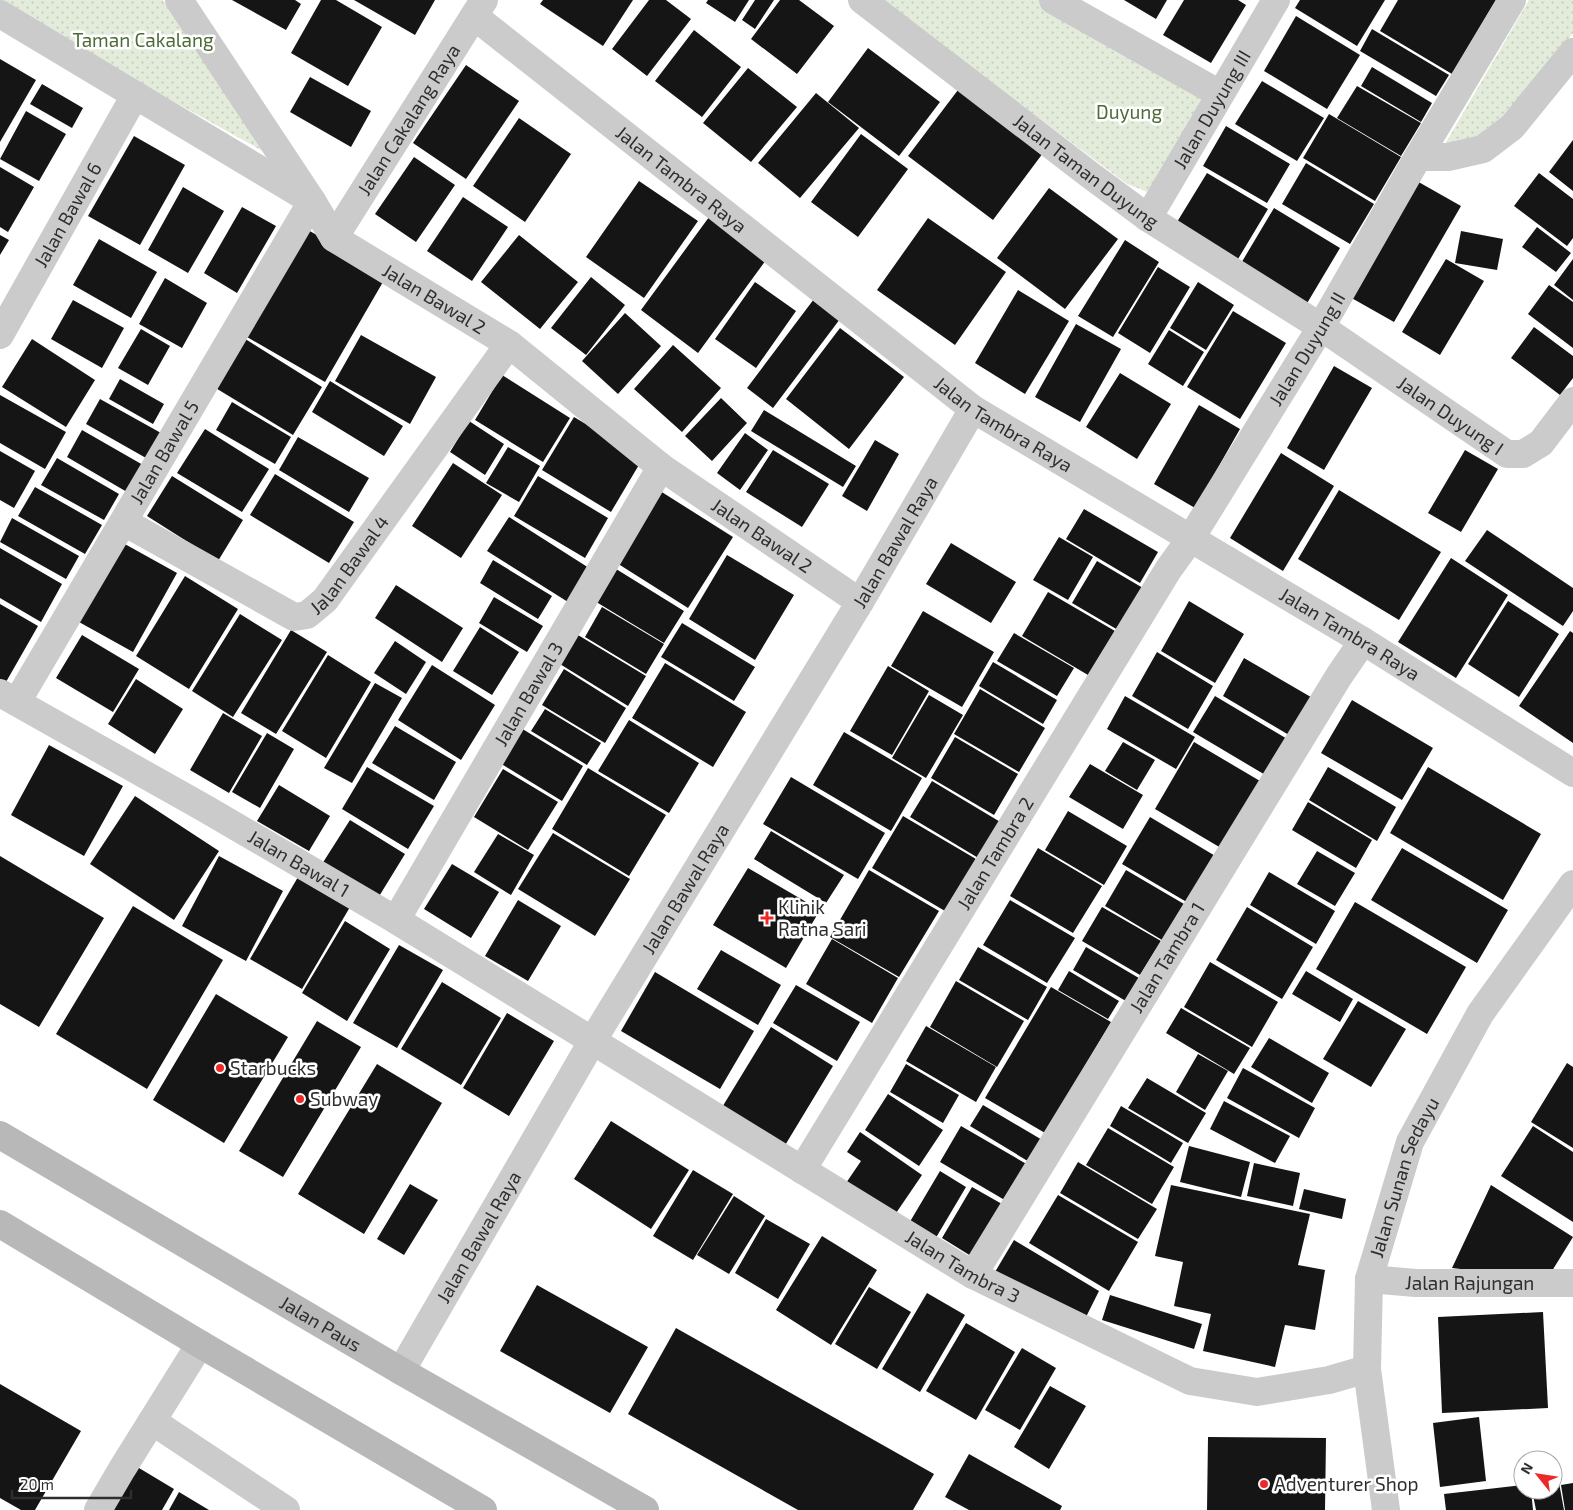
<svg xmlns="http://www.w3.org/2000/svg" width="1573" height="1510" font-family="'Exo 2',sans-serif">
  <defs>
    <pattern id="park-dots" width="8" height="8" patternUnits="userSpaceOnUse" patternTransform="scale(1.25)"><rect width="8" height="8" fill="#e3ecdb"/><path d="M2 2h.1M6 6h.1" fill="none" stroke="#c3cbbc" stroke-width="1.8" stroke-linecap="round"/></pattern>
  </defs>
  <rect width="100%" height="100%" fill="#fff"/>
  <path fill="url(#park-dots)" d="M0 0H163L277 159 0 5Z
    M881 0H1061L1211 94 1150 193 1127 184Z
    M1529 0H1573V33L1483 153 1445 144Z"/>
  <path fill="#151515" d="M232 0H295L301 4 286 30Z
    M321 0H336L382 27 348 86 291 53Z
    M354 0H435L415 35Z
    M543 0H633L603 46 540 4Z
    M649 0H666L691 19 647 76 612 49Z
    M708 0H749L735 22 706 3Z
    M755 0H774L755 29 742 20Z
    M780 0H799L834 26 797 74 751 39Z
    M1124 0H1167L1156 19Z
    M1184 0H1238L1246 5 1211 63 1163 35Z
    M1300 0H1385L1357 46 1295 8Z
    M1398 0H1496L1452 74 1380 31Z
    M1296 16 1360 55 1327 109 1264 71Z
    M1372 29 1449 75 1436 96 1360 51Z
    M694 30 741 67 702 117 655 81Z
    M868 48 940 102 899 156 828 102Z
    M0 59 36 80 0 142Z
    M466 65 519 101 466 179 413 143Z
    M1372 67 1432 103 1421 122 1361 86Z
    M748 68 797 107 751 162 703 123Z
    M310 77 371 111 351 147 290 112Z
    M1262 81 1324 118 1297 161 1235 124Z
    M42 84 83 108 72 128 30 104Z
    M961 86 1046 149 993 220 908 156Z
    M1357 86 1421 123 1401 156 1337 118Z
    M816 93 859 128 800 198 758 163Z
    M26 111 66 134 39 181 0 159Z
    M1329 114 1401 157 1375 201 1303 158Z
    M519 118 571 154 525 222 473 186Z
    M1226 126 1290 164 1267 203 1203 166Z
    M861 134 908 169 858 237 811 202Z
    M134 136 185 165 140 245 88 216Z
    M1573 140V191L1549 172Z
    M414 157 455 185 416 242 375 214Z
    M1306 163 1374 204 1350 244 1282 204Z
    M0 167 34 187 8 232 0 227Z
    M1207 173 1268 209 1238 259 1177 222Z
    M1539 173 1573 199V238L1567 246 1514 206Z
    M1415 180 1461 206 1394 322 1348 296Z
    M639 181 698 221 644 298 586 257Z
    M183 187 224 211 188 273 148 250Z
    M1049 188 1118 239 1065 309 997 258Z
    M463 197 508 227 472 281 427 251Z
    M242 207 276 226 237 293 204 273Z
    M1274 208 1340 248 1306 305 1240 265Z
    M712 213 769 256 698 353 641 310Z
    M928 218 1006 272 955 345 877 290Z
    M1537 227 1571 253 1556 272 1522 247Z
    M308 230 387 275 325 382 247 337Z
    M1461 231 1503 239 1497 270 1455 263Z
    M0 235 9 240 0 255Z
    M519 235 578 282 540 329 481 282Z
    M99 239 157 272 131 318 73 285Z
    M1125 240 1159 262 1113 337 1078 316Z
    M1446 259 1484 281 1440 355 1402 332Z
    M1573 259V300L1554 285Z
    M1158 267 1190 287 1150 353 1118 333Z
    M591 277 625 305 586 355 551 328Z
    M165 278 207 303 182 348 139 324Z
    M755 282 796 311 756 368 715 339Z
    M1198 282 1234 305 1206 350 1170 328Z
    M1549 285 1573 302V348L1528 314Z
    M1018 290 1069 321 1025 394 975 363Z
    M814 299 840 319 773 408 747 388Z
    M73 300 124 328 102 368 51 339Z
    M1233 311 1286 343 1240 419 1187 387Z
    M625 313 661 346 618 394 582 361Z
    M1076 324 1121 349 1080 422 1035 397Z
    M1534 327 1573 356V378L1560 395 1511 358Z
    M840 328 904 377 849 449 786 399Z
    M141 329 170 346 148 385 118 368Z
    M1169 330 1204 352 1183 386 1148 364Z
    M239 335 322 387 293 435 209 384Z
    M361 335 436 377 410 424 335 381Z
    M32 339 95 380 66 427 2 387Z
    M673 345 721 388 682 432 634 389Z
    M1334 366 1372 388 1324 470 1287 448Z
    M1120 373 1171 404 1137 459 1086 427Z
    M502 375 570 418 543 462 475 420Z
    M120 379 164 404 153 424 109 399Z
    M330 381 403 426 384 456 312 412Z
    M0 395 66 432 45 469 0 443Z
    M721 398 747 423 712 461 685 436Z
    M100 399 161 433 146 458 86 424Z
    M232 402 291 437 275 464 216 430Z
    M1199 405 1240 429 1195 508 1154 484Z
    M764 410 856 466 843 487 751 431Z
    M574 417 643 458 611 512 542 470Z
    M469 421 504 444 485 475 450 452Z
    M205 429 269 469 242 512 177 473Z
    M82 430 143 465 127 492 67 457Z
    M745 433 768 450 740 490 717 473Z
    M298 437 369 478 349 512 279 470Z
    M875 440 899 454 867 511 842 496Z
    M508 447 540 466 519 502 486 483Z
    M773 450 829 484 802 527 746 492Z
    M1465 450 1498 469 1461 532 1428 513Z
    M0 451 35 471 14 508 0 500Z
    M1281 453 1334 486 1283 571 1230 538Z
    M57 458 119 494 104 520 41 485Z
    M453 463 502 495 461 558 412 526Z
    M275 474 354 522 329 563 250 515Z
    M172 476 243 520 218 561 147 516Z
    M538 476 608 518 585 558 514 516Z
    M35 487 102 525 85 554 18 516Z
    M657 489 733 537 688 608 612 560Z
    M1339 490 1441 552 1399 620 1298 559Z
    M1084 509 1158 552 1140 583 1066 539Z
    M509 517 589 568 568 602 487 551Z
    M12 518 79 556 66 579 0 542Z
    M1487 530 1573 588V611L1563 626 1465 561Z
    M1059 537 1093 557 1068 600 1033 580Z
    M123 543 177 573 133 652 79 622Z
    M951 543 1016 582 991 623 926 584Z
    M0 548 62 584 41 622 0 598Z
    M727 555 794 595 755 660 689 619Z
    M1451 558 1508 595 1456 678 1398 642Z
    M493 560 552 596 538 619 480 583Z
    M1097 561 1143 588 1118 630 1072 603Z
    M608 564 684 611 664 643 588 597Z
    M185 576 238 609 189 689 136 656Z
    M396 585 463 628 442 662 375 618Z
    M1048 592 1115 631 1088 675 1022 636Z
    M494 597 543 626 527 652 479 623Z
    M1189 601 1244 634 1215 683 1161 651Z
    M1508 601 1559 634 1519 697 1468 664Z
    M0 604 38 626 6 682 0 679Z
    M602 607 664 644 646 674 585 637Z
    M923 611 994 652 962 707 891 666Z
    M240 614 282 640 233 717 192 691Z
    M682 623 755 667 734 701 661 657Z
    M480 627 519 652 492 695 453 671Z
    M291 630 327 652 276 734 241 713Z
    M1570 631 1573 633V743L1519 706Z
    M573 632 646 676 628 706 555 661Z
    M1014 633 1074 668 1057 696 997 661Z
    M82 635 139 669 113 712 56 678Z
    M395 641 426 662 406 694 374 673Z
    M1157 652 1213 686 1188 729 1132 696Z
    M328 655 371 682 326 758 282 731Z
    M1244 658 1316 700 1294 738 1223 696Z
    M993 662 1057 700 1043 724 979 686Z
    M665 663 746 712 713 767 632 718Z
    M432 665 495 705 461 760 398 720Z
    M888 666 929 691 892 755 850 731Z
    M564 669 626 708 605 743 542 705Z
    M136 679 183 709 155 754 108 724Z
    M375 683 402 698 352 783 324 768Z
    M980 689 1045 728 1019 772 954 734Z
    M929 695 963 715 926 778 892 758Z
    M1125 696 1195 737 1176 769 1107 729Z
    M1215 696 1289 740 1267 776 1193 732Z
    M1352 700 1433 748 1402 800 1321 753Z
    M545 709 601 743 587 765 531 731Z
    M223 713 262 736 229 793 190 770Z
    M629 720 699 763 669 813 598 771Z
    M516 725 583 766 562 801 495 760Z
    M395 726 456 762 434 800 372 763Z
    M844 732 922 778 891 831 813 785Z
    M267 733 294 749 260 808 232 792Z
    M955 737 1018 774 994 815 931 778Z
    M1123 742 1155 760 1137 790 1105 771Z
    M1194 742 1260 781 1221 848 1155 809Z
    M49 745 123 786 84 856 11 815Z
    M1090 764 1143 795 1123 829 1069 797Z
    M367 767 434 806 408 849 342 809Z
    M1328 767 1396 807 1377 841 1309 800Z
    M1428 767 1541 834 1503 900 1390 833Z
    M588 768 666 815 629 876 552 829Z
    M503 769 558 802 528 850 474 817Z
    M791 777 885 833 858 879 763 824Z
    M932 781 1002 823 980 859 910 817Z
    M279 785 330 816 309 851 257 821Z
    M135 796 219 851 174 920 90 864Z
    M1308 802 1372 840 1356 868 1292 830Z
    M1068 811 1127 846 1104 885 1045 850Z
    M903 816 976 859 945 911 872 868Z
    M1150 817 1217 857 1190 904 1122 864Z
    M350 820 405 854 378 898 322 864Z
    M771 831 844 875 826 903 754 859Z
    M553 833 630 879 595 936 518 889Z
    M498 834 534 855 511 895 474 872Z
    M1038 848 1102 886 1073 933 1010 896Z
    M1402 848 1508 910 1477 963 1371 900Z
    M1317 851 1355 873 1335 906 1297 884Z
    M0 856 104 918 39 1027 0 1004Z
    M219 856 283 891 246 961 182 926Z
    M452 864 499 892 471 938 424 909Z
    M748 868 820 910 786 968 713 925Z
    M869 870 939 911 899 977 830 937Z
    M1126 870 1184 904 1162 940 1105 906Z
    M1269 872 1335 911 1316 944 1250 905Z
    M298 877 350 907 302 989 250 959Z
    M518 900 561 926 528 981 485 956Z
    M1010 900 1075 938 1047 983 983 945Z
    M1355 902 1466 967 1427 1034 1316 969Z
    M133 906 223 960 147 1089 56 1034Z
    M1102 907 1161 941 1140 975 1082 941Z
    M1247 907 1313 947 1282 999 1216 960Z
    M345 921 390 949 347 1021 302 993Z
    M832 939 898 978 872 1023 806 984Z
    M399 945 443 970 397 1048 353 1023Z
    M978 947 1047 987 1028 1020 959 980Z
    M1086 947 1144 981 1131 1004 1073 970Z
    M721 950 781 985 758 1025 697 989Z
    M1210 962 1278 1002 1252 1047 1184 1007Z
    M1069 971 1119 1001 1108 1019 1058 990Z
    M1306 971 1353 999 1340 1022 1292 994Z
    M655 972 754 1031 720 1089 621 1031Z
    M956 981 1024 1021 997 1067 930 1027Z
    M442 982 501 1018 461 1085 401 1049Z
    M796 985 860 1022 837 1061 773 1023Z
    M1051 987 1111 1022 1045 1133 985 1098Z
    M216 994 288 1037 224 1143 153 1100Z
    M1358 1001 1406 1029 1371 1087 1323 1059Z
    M1181 1008 1250 1048 1234 1074 1166 1033Z
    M507 1013 554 1041 509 1116 463 1088Z
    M317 1021 361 1047 283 1177 239 1151Z
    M926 1026 996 1067 976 1102 906 1061Z
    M771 1027 833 1066 784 1147 721 1109Z
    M1269 1038 1329 1073 1312 1103 1251 1067Z
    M1198 1054 1228 1071 1205 1110 1176 1092Z
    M1567 1063 1573 1067V1148L1531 1122Z
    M377 1064 442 1103 364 1234 298 1194Z
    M906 1064 959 1095 943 1123 890 1092Z
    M1243 1068 1315 1108 1299 1138 1227 1098Z
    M1147 1078 1206 1113 1188 1143 1128 1108Z
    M888 1094 943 1130 919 1166 865 1130Z
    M1224 1101 1290 1136 1275 1163 1210 1129Z
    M983 1105 1044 1141 1031 1163 970 1126Z
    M1121 1106 1183 1143 1171 1163 1110 1126Z
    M611 1121 689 1170 651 1229 574 1179Z
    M961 1126 1030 1166 1008 1202 940 1162Z
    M1533 1126 1573 1152V1222L1501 1176Z
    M1108 1128 1174 1167 1152 1204 1086 1165Z
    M860 1132 922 1175 892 1219 844 1186 861 1161 847 1152Z
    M1189 1146 1250 1162 1241 1197 1180 1182Z
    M1078 1162 1157 1209 1138 1239 1060 1193Z
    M1254 1163 1300 1173 1293 1206 1247 1196Z
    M693 1170 733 1194 693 1260 653 1236Z
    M940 1171 966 1187 934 1241 908 1225Z
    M410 1184 438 1200 404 1255 377 1239Z
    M1171 1185 1310 1214 1298 1265 1325 1270 1315 1330 1285 1325 1275 1367 1203 1351 1211 1314 1174 1306 1183 1262 1155 1256Z
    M1491 1185 1573 1237 1547 1279 1452 1268Z
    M972 1187 1002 1204 971 1256 942 1238Z
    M1304 1189 1346 1199 1342 1219 1299 1209Z
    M1058 1195 1138 1242 1109 1291 1029 1243Z
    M734 1196 765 1216 729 1274 697 1255Z
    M766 1219 810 1244 778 1299 735 1273Z
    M822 1236 877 1270 831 1345 776 1310Z
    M1014 1240 1099 1291 1083 1323 995 1272Z
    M537 1285 648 1347 610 1413 500 1351Z
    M869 1287 911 1312 877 1369 835 1344Z
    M927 1293 965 1315 920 1392 882 1369Z
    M1110 1295 1202 1324 1194 1349 1102 1320Z
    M1543 1312 1548 1408 1442 1413 1438 1317Z
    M966 1323 1015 1352 976 1420 926 1391Z
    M676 1328 934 1474 913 1510H798L628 1414Z
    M1022 1348 1056 1368 1020 1430 985 1410Z
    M0 1384 81 1431 35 1510H21L0 1498Z
    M1050 1386 1086 1406 1049 1469 1014 1447Z
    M1479 1417 1486 1481 1440 1487 1433 1423Z
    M1208 1437 1326 1438 1325 1510H1207Z
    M969 1454 1062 1506 1060 1510H969L945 1497Z
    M134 1465 174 1489 162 1510H108Z
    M1553 1472H1557L1564 1510H1536L1532 1490H1553Z
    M1573 1483V1510H1565L1561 1485Z
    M1523 1485V1490H1531L1533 1510H1446L1444 1494Z
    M179 1492 209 1510H169Z"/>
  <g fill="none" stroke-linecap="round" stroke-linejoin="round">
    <g stroke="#cbcbcb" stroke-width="28">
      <path id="s1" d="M862 0 1090 175 1148 218 1321 327 1507 454H1523L1541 443 1573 401"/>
      <path d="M1053 0 1220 94"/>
      <path id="s2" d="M0 14 312 201 334 238 509 344 661 467 860 602"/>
      <path id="s3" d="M474 16 973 409 1363 641 1573 773"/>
      <path d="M1418 157H1448L1483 149 1512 127 1573 52"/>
      <path id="s4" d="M1148 218 1276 0"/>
      <path id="s5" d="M334 238 484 0"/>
      <path id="s6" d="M0 335 135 95"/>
      <path id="s7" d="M124 522 294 617 307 615 325 600 509 344"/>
      <path id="s8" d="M0 693 206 809 396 920 973 1275 1190 1381 1257 1392 1329 1380 1367 1369"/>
      <path id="s9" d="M17 702 312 201 179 0"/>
      <path id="s10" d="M396 920 661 467"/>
      <path id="s11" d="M802 1170 1168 570 1191 538 1321 327 1418 157 1512 0"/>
      <path id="s12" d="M973 1275 1339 676 1363 641"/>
      <path id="s13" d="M1369 1279 1416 1283H1573"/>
      <path id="s14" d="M401 1371 593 1040 860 602 973 409"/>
      <path d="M152 1421 286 1510"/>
      <path d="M98 1510 122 1469 200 1344"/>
      <path id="s15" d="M1386 1510 1367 1369 1369 1279 1410 1142 1480 1014 1573 884"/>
    </g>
    <g stroke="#b8b8b8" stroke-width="28">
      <path id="s16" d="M0 1135 401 1371 645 1510"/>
      <path d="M0 1224 200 1344 483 1510"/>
    </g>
  </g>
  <g fill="#ed2828" stroke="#fff" stroke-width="2">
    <path d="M764.5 910.5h5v5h5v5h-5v5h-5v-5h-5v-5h5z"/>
    <circle cx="220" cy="1068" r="5"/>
    <circle cx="300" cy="1099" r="5"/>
    <circle cx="1264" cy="1484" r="5"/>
  </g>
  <g text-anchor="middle" stroke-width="5" stroke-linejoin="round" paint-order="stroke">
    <g font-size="19" fill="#4d6b39" stroke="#fff">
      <text x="143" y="47">Taman Cakalang</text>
      <text x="1129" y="119">Duyung</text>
    </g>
    <g font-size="19" fill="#2e2e2e" stroke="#fff">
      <text dy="7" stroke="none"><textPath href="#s4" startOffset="126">Jalan Duyung III</textPath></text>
      <text dy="7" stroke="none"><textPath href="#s5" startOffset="140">Jalan Cakalang Raya</textPath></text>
      <text dy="7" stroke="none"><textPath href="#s1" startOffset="282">Jalan Taman Duyung</textPath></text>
      <text dy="7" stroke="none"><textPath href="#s3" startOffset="264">Jalan Tambra Raya</textPath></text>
      <text dy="7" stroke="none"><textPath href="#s6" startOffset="138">Jalan Bawal 6</textPath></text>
      <text dy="7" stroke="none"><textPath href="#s2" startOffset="524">Jalan Bawal 2</textPath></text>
      <text dy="7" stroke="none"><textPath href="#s11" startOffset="964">Jalan Duyung II</textPath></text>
      <text dy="7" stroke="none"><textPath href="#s1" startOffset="721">Jalan Duyung I</textPath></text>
      <text dy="7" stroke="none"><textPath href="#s3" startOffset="669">Jalan Tambra Raya</textPath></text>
      <text dy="7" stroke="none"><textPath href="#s9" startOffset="290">Jalan Bawal 5</textPath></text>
      <text dy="7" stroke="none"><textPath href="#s2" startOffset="929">Jalan Bawal 2</textPath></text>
      <text dy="7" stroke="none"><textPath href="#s14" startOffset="965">Jalan Bawal Raya</textPath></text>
      <text dy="7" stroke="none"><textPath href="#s7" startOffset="274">Jalan Bawal 4</textPath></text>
      <text dy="7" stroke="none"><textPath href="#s3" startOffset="1074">Jalan Tambra Raya</textPath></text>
      <text dy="7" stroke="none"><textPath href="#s10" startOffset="262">Jalan Bawal 3</textPath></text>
      <text dy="7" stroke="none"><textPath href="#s11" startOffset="371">Jalan Tambra 2</textPath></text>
      <text dy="7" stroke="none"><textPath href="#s8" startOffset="344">Jalan Bawal 1</textPath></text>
      <text dy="7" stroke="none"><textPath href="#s14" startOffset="560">Jalan Bawal Raya</textPath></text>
      <text dy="7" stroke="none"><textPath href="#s12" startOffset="372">Jalan Tambra 1</textPath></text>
      <text dy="7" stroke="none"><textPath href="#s15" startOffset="340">Jalan Sunan Sedayu</textPath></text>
      <text dy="7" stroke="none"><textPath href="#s14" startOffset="155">Jalan Bawal Raya</textPath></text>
      <text dy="7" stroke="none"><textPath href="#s8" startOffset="1121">Jalan Tambra 3</textPath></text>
      <text dy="7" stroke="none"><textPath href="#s13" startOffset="101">Jalan Rajungan</textPath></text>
      <text dy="7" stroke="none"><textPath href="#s16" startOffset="372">Jalan Paus</textPath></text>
    </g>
    <g font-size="19" fill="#2e2e2e" stroke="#fff" text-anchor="start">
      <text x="778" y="914">Klinik<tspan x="778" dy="22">Ratna Sari</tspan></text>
      <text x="230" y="1075">Starbucks</text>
      <text x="310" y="1106">Subway</text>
      <text x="1274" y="1491">Adventurer Shop</text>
    </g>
  </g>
  <g transform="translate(1538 1475) rotate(300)"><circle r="24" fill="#ffffff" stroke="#ababab"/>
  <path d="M0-4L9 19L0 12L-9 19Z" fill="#ed2828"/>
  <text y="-8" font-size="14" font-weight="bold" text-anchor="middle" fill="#2e2e2e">N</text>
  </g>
  <path d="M12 1490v8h119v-8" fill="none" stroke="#2e2e2e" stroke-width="2.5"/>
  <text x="20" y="1490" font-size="15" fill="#2e2e2e" stroke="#ffffff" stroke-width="4" paint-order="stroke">20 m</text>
</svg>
